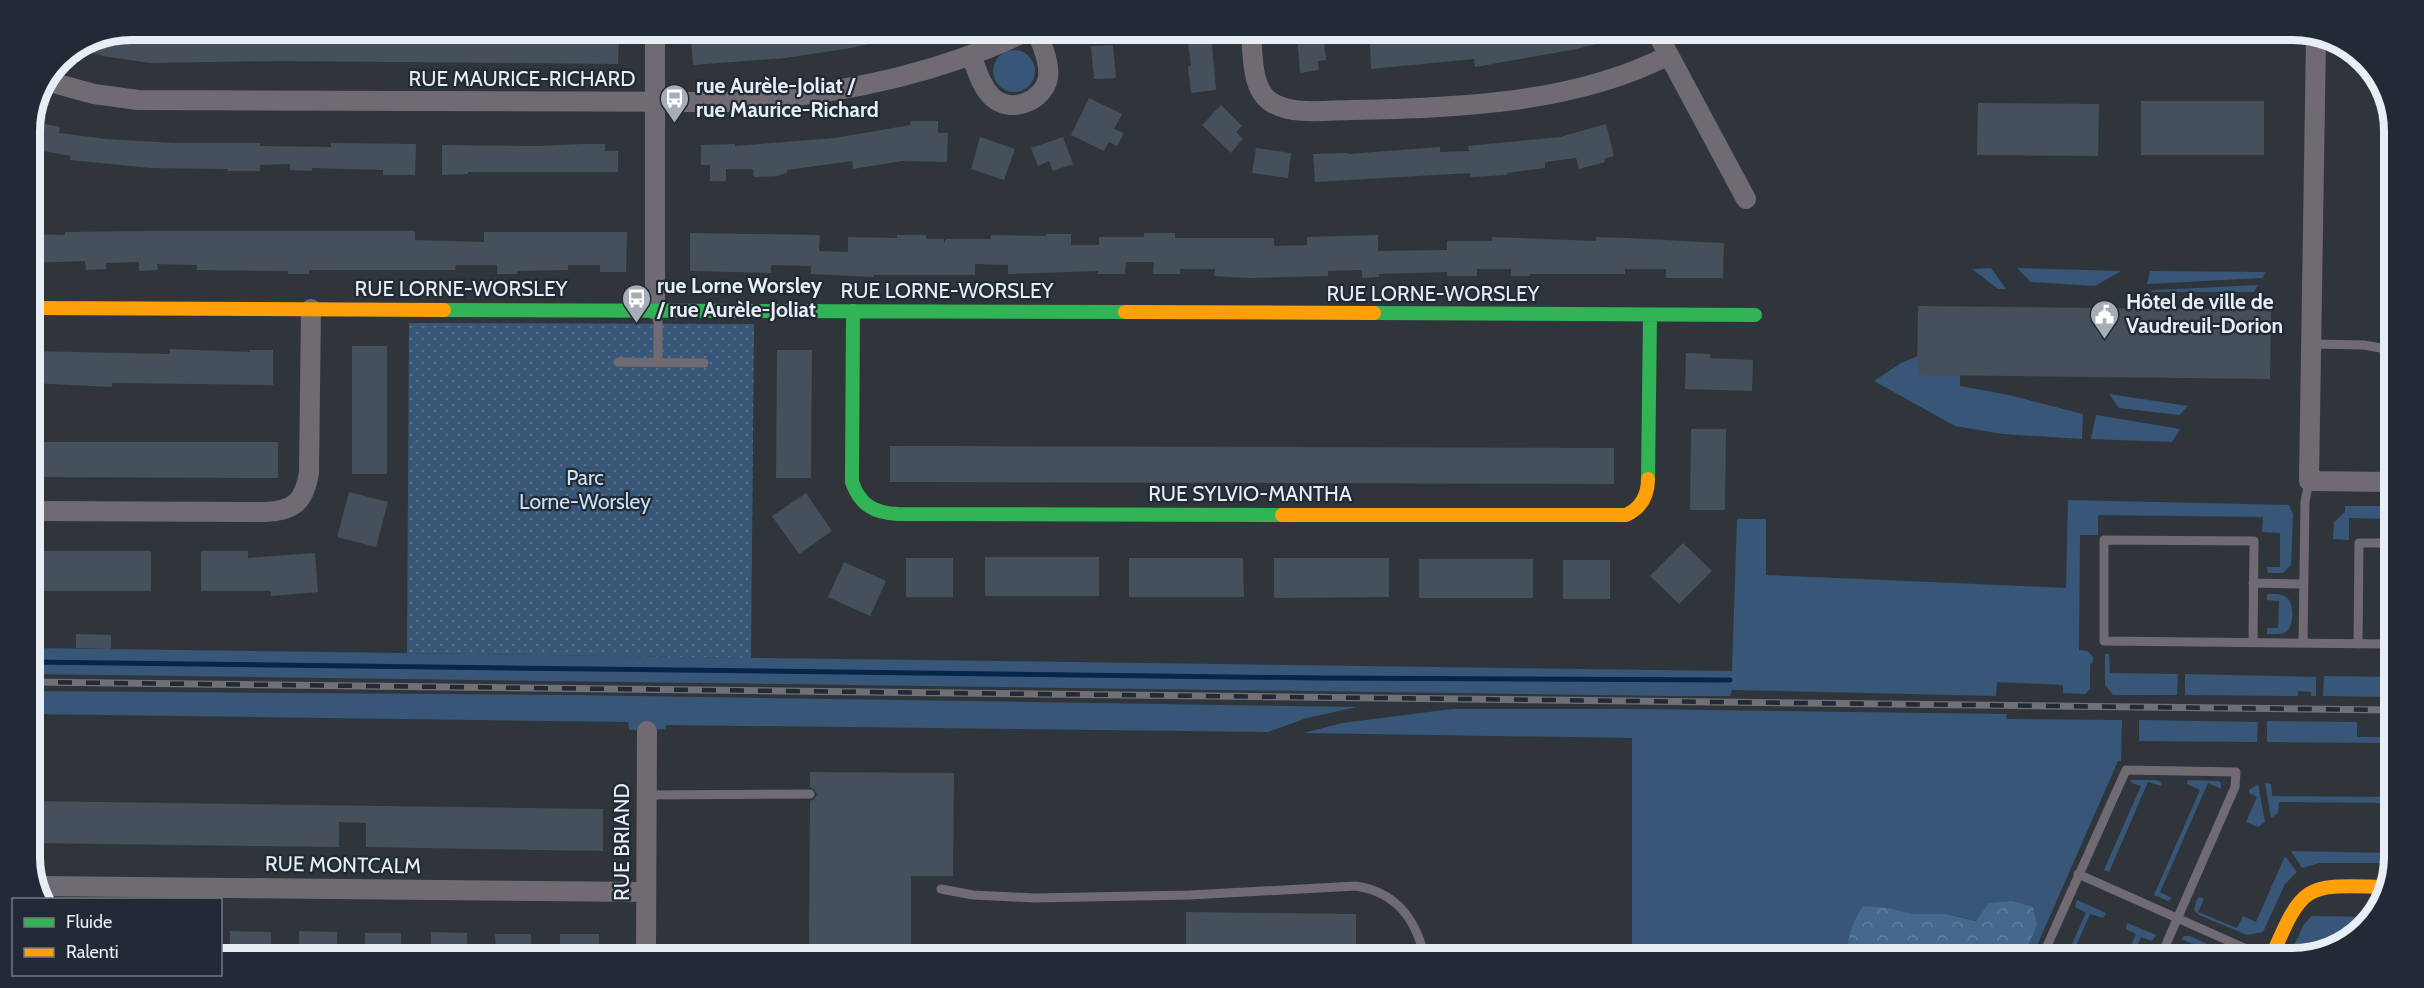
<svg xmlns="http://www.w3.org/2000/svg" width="2424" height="988" font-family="Cabin,sans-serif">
  <defs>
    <pattern id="forest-crowns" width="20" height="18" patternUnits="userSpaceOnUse" patternTransform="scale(1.5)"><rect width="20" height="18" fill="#46688c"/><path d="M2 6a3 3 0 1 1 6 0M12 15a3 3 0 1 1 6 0" fill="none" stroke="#617e9d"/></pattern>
    <pattern id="park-dots" width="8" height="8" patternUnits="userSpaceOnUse" patternTransform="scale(1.5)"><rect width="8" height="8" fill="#385778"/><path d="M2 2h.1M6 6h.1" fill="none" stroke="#556f8c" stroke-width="1.8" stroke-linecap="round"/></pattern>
  </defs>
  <rect width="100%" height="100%" fill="#2f353b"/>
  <path fill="#385778" d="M993 71a21 21 0 1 1 42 0a21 21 0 1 1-42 0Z
    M1991 268 2006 289H1998L1972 269Z
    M2017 268 2121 271 2095 286 2031 282Z
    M2150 271H2151L2265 272 2263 278 2147 284Z
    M2258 285 2254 292H2149L2156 290Z
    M1918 356 1960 375V386L2009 395 2083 414 2082 439 2003 434 1955 426 1874 381 1901 363Z
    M2109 394 2188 406 2179 415 2119 408Z
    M2096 415 2180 429 2172 442 2091 439Z
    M2068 500 2289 505 2293 514 2291 565 2283 573H2268L2267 567H2280V533L2262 532 2263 517 2098 515V535H2080L2079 650 2087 651 2093 657V662L2090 665V689L2085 694 2063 693V685L1997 682 1996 696 1732 690 1730 696H1671L30 674V648L1732 671 1737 519H1766V575L2066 588Z
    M2345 506H2390V519L2349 518V540L2333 539 2334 522 2345 512Z
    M2267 594C2273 594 2281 593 2286 597 2295 603 2294 626 2286 632 2280 635 2273 634 2267 634V628H2278L2279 601 2267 600Z
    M2105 654H2109L2110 673 2178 674 2177 695H2113L2105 685Z
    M2185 674 2316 677V696H2311V692L2298 691V696L2185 695Z
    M2324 676 2389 677 2388 697 2323 696Z
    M30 691 572 695 1357 707 1307 718 1268 732 666 725 665 729 629 730 628 722 30 714Z
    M1452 709H1631L2006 714 2007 719 2122 720 2121 761H2118L2032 957H2023L2037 926 1977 921 1946 914H1913L1889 908 1847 948 1850 956H1632V738L1304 733 1342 723Z
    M2139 720 2258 722 2257 742 2139 741Z
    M2267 721 2357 722V737H2388V743L2267 742Z
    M2130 780H2157L2161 782 2162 786 2148 782 2109 872 2104 870 2141 786 2132 783Z
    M2188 780 2218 781 2221 783V789L2208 783 2160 892 2172 898 2168 901 2154 895 2200 790 2187 784Z
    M2265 783 2271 784 2272 796 2384 797V785H2387V816L2385 817 2384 803 2279 802 2278 813 2271 818Z
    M2258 784 2265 822 2258 827 2246 822 2257 797 2249 793V790Z
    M2291 851 2387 853V863H2319L2302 868Z
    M2285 856 2297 872 2285 884 2263 932 2247 935 2199 915 2194 910 2197 899 2200 897 2204 899 2198 912 2237 928 2243 916 2256 922Z
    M2077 900 2106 913 2103 918 2090 914 2071 957H2066L2086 913 2075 907Z
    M2312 916 2368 917 2349 941 2288 958 2304 924Z
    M2127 923 2156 935 2152 941 2141 937 2132 957H2126L2136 934 2126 929Z
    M2184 936H2190L2237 958H2224L2181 939Z"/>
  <path fill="url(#forest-crowns)" d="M2012 901 2033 907 2037 926 2023 957 1850 956C1844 941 1854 920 1863 906L1889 908 1913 914H1946L1976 921 1989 903Z"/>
  <path fill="url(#park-dots)" d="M409 323 754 324 751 658 407 653Z"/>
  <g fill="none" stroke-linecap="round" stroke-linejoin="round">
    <path stroke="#062648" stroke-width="5" d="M30 662 1321 678 1730 680"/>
  </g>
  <path fill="#46505a" d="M131 30H140L139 36 176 41V36H208V38L300 35 299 40H332V35L485 36V33H517V38L586 39V32H619L618 64 278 61 150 63 103 56 77 48 93 38Z
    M744 32 893 33 894 38 851 48 785 58 693 65 691 38 744 35Z
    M1187 34H1211L1216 90 1191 93 1188 66H1191Z
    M1323 34 1326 60 1318 61 1319 70 1300 73 1297 37Z
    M1490 35H1611V40L1577 49 1475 67 1474 59 1371 69 1370 44 1401 42 1402 44 1472 39Z
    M1113 45 1116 78 1094 79 1091 46Z
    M1089 98 1122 114 1114 129 1124 133 1117 146 1109 142 1104 151 1071 135Z
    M2141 101H2264V155H2141Z
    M1978 103 2099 104 2098 156 1977 155Z
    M1221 105 1242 126 1236 132 1243 139 1231 153 1202 125Z
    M32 121 60 127 59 133 106 139 175 143H260V146L331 147V143L416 144 415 175H383V170L312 168V171L290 170V164L260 165V171H227L228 169 151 168 70 160 71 156 33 149 35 143 30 142Z
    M911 121H938V133H948L947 162 902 161 853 169 852 161 787 170V173L777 176 754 177 753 169H726V181H710V165H701V145L735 144V146L835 138 910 125Z
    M1606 124 1614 156 1604 159 1605 162 1579 169 1576 158 1545 162V168L1507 173V175L1471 177 1470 173 1315 182 1313 154 1348 153V154L1440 147V152L1469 151 1468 146 1560 137Z
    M980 137 1015 149 1004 180 971 169Z
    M1063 137 1073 164 1053 171 1049 161 1038 166 1031 148Z
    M582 144H605V151H618V172H468V174L442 175V145L538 146Z
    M1256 148 1291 153 1288 178 1252 173Z
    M148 231H415V240L484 242V232H627L626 272H600V265H568V270L517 271V274H497V265H456L455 270H309V274H288V271L197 270V265L157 264 158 270 139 271V262L106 263V269L86 270 85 261 30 263V234L65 235V232Z
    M690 233 820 235 819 251 848 252V237L897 238V235H926V239H944V244L946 239H991V235L1046 236V234H1071V245H1099V237H1144V233H1175V238H1274V246L1307 245V237L1378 235V251L1447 250V241H1492V237L1596 241V237L1626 238 1724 243 1723 278H1666V269H1625V274H1530V276H1511V269H1477V276H1447V272L1379 274V277L1362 278V270L1328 271V276L1249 278 1214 276 1215 269H1180V274H1153L1154 262H1126L1125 274H1098V271L1008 274V265L975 264V275H874V277L811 274V266L771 265V273L690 271Z
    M1918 306 2271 310 2270 379 1917 375Z
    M352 346H387V474H352Z
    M170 349 250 352V350H273V385L112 383V387L30 383V351L170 354Z
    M777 350H812L811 478H776Z
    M1686 353 1710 354V358L1753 360 1752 391 1685 389Z
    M1691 429H1726L1725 510H1690Z
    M30 442H278V478L30 477Z
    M890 446 1614 448V484L890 482Z
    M349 492 388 502 376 547 337 537Z
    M806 493 832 531 799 554 772 516Z
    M1683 543 1712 571 1679 604 1650 576Z
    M37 551H151V591H36Z
    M201 551H248V558L315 553 318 592 271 596V591H201Z
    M985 557H1099V596H985Z
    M906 558H953V597H906Z
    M1129 558H1243L1244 597H1129Z
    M1274 558H1389V597L1274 598Z
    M1419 559H1533V598H1419Z
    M1563 560H1610V599H1563Z
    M844 562 886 581 870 616 828 597Z
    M76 634 111 635V649L76 648Z
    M810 772 954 773 953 876H911V953H809L810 801 814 799 817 795 815 790 810 787Z
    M30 801 603 809V851L366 847V823L339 822V847L30 843Z
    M1186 912 1356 914V955L1186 954Z
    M230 931 271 932V951H230Z
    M299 931 337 932V951H299Z
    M431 932 467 933V952H431Z
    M365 933H401V951H365Z
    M495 934H531V952H496Z
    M560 934H599V952H560Z"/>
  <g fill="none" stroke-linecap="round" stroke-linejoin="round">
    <path stroke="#706b72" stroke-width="9" d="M2316 46H2342
      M656 313 658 323V362
      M2312 344 2364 345 2392 350
      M618 362 704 363
      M2253 583 2303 584
      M2253 642 2254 541 2104 540V641C2199 642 2294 643 2389 644
      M2303 643 2305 502 2309 481
      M2358 644 2359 543H2390
      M646 795 810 794
      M2078 874 2267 958
      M941 889 973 895 1035 898 1190 895 1356 886C1395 892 1415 917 1424 955
      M2042 957 2126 770 2236 772 2235 787 2160 958"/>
    <path stroke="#706b72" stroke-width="20" d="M1251 34C1253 54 1251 89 1271 102 1292 116 1327 110 1352 110 1455 108 1575 104 1669 55
      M1658 35 1746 199
      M2316 38 2309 481 2390 482
      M971 55C977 70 981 86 992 97 1010 114 1043 102 1048 78 1050 63 1043 46 1037 33
      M50 82 94 94 138 100 730 102C830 96 931 77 1023 33
      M655 310V32
      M30 511 264 512C294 511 304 502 309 473L311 309
      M39 886 646 892
      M646 952 647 731"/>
    <path stroke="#30b455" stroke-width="14" d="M444 310 1125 312
      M853 311 852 482C860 505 874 513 898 514L1282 515
      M1374 313 1755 315
      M1648 479 1650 316"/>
    <path stroke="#ff9f0a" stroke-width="14" d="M30 308 444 310
      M1125 312 1374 313
      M1282 515H1626C1641 508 1648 496 1648 479
      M2271 958C2304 881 2305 885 2387 887"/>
    <defs>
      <path id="rail" d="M30 682 2388 710"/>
    </defs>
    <use href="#rail" stroke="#707177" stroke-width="7"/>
    <use href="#rail" stroke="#212a35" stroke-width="4.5" stroke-dasharray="14" stroke-linecap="butt"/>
  </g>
  <defs>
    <symbol id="bus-pin" viewBox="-11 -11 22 30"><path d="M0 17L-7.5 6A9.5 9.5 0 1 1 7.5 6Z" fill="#a7adb5" stroke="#212a35"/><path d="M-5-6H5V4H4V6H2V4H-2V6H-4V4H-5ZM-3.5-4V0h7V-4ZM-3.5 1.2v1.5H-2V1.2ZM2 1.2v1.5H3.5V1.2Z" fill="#fff"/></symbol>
    <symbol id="civic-pin" viewBox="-11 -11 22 30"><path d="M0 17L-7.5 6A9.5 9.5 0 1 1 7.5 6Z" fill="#a7adb5" stroke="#212a35"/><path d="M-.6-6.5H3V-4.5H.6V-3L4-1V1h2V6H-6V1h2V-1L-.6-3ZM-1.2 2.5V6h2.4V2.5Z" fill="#fff"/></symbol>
  </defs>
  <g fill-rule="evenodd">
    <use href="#bus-pin" x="658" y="82" width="33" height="45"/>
    <use href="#bus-pin" x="620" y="282" width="33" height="45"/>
    <use href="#civic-pin" x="2088" y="298" width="33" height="45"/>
  </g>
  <g text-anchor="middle" stroke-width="4.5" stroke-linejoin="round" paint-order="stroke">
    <g font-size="21" fill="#e8eef6" stroke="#212a35">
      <text x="522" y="86">RUE MAURICE-RICHARD</text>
      <text x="461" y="296">RUE LORNE-WORSLEY</text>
      <text x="947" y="298">RUE LORNE-WORSLEY</text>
      <text x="1433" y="301">RUE LORNE-WORSLEY</text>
      <text x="1250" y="501">RUE SYLVIO-MANTHA</text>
      <text transform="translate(622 842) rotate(-90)" y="7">RUE BRIAND</text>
      <text transform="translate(343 865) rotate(1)" y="7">RUE MONTCALM</text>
    </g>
    <g font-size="21" font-weight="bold" fill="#e8eef6" stroke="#212a35" text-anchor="start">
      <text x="696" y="93">rue Aurèle-Joliat /<tspan x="696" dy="24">rue Maurice-Richard</tspan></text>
      <text x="657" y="293">rue Lorne Worsley<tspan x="657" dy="24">/ rue Aurèle-Joliat</tspan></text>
      <text x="2126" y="309">Hôtel de ville de<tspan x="2126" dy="24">Vaudreuil-Dorion</tspan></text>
    </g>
    <g font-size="21" fill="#cae1fb" stroke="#212a35">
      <text x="585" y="485">Parc<tspan x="585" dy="24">Lorne-Worsley</tspan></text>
    </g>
  </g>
  <path d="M0 0H2424V988H0ZM131 40H2293A91 91 0 0 1 2384 131V857A91 91 0 0 1 2293 948H131A91 91 0 0 1 40 857V131A91 91 0 0 1 131 40Z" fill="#212a35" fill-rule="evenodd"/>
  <path fill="none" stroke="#e8eef6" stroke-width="8" d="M131 40H2293A91 91 0 0 1 2384 131V857A91 91 0 0 1 2293 948H131A91 91 0 0 1 40 857V131A91 91 0 0 1 131 40Z"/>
  <rect x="12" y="898" width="210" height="78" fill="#212a35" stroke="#717882" stroke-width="1.5"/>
  <rect x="24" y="918" width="30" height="9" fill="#30b455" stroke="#717882" stroke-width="1.5"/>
  <text x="66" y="928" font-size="18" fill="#e8eef6">Fluide</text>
  <rect x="24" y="948" width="30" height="9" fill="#ff9f0a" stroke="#717882" stroke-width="1.5"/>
  <text x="66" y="958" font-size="18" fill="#e8eef6">Ralenti</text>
</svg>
